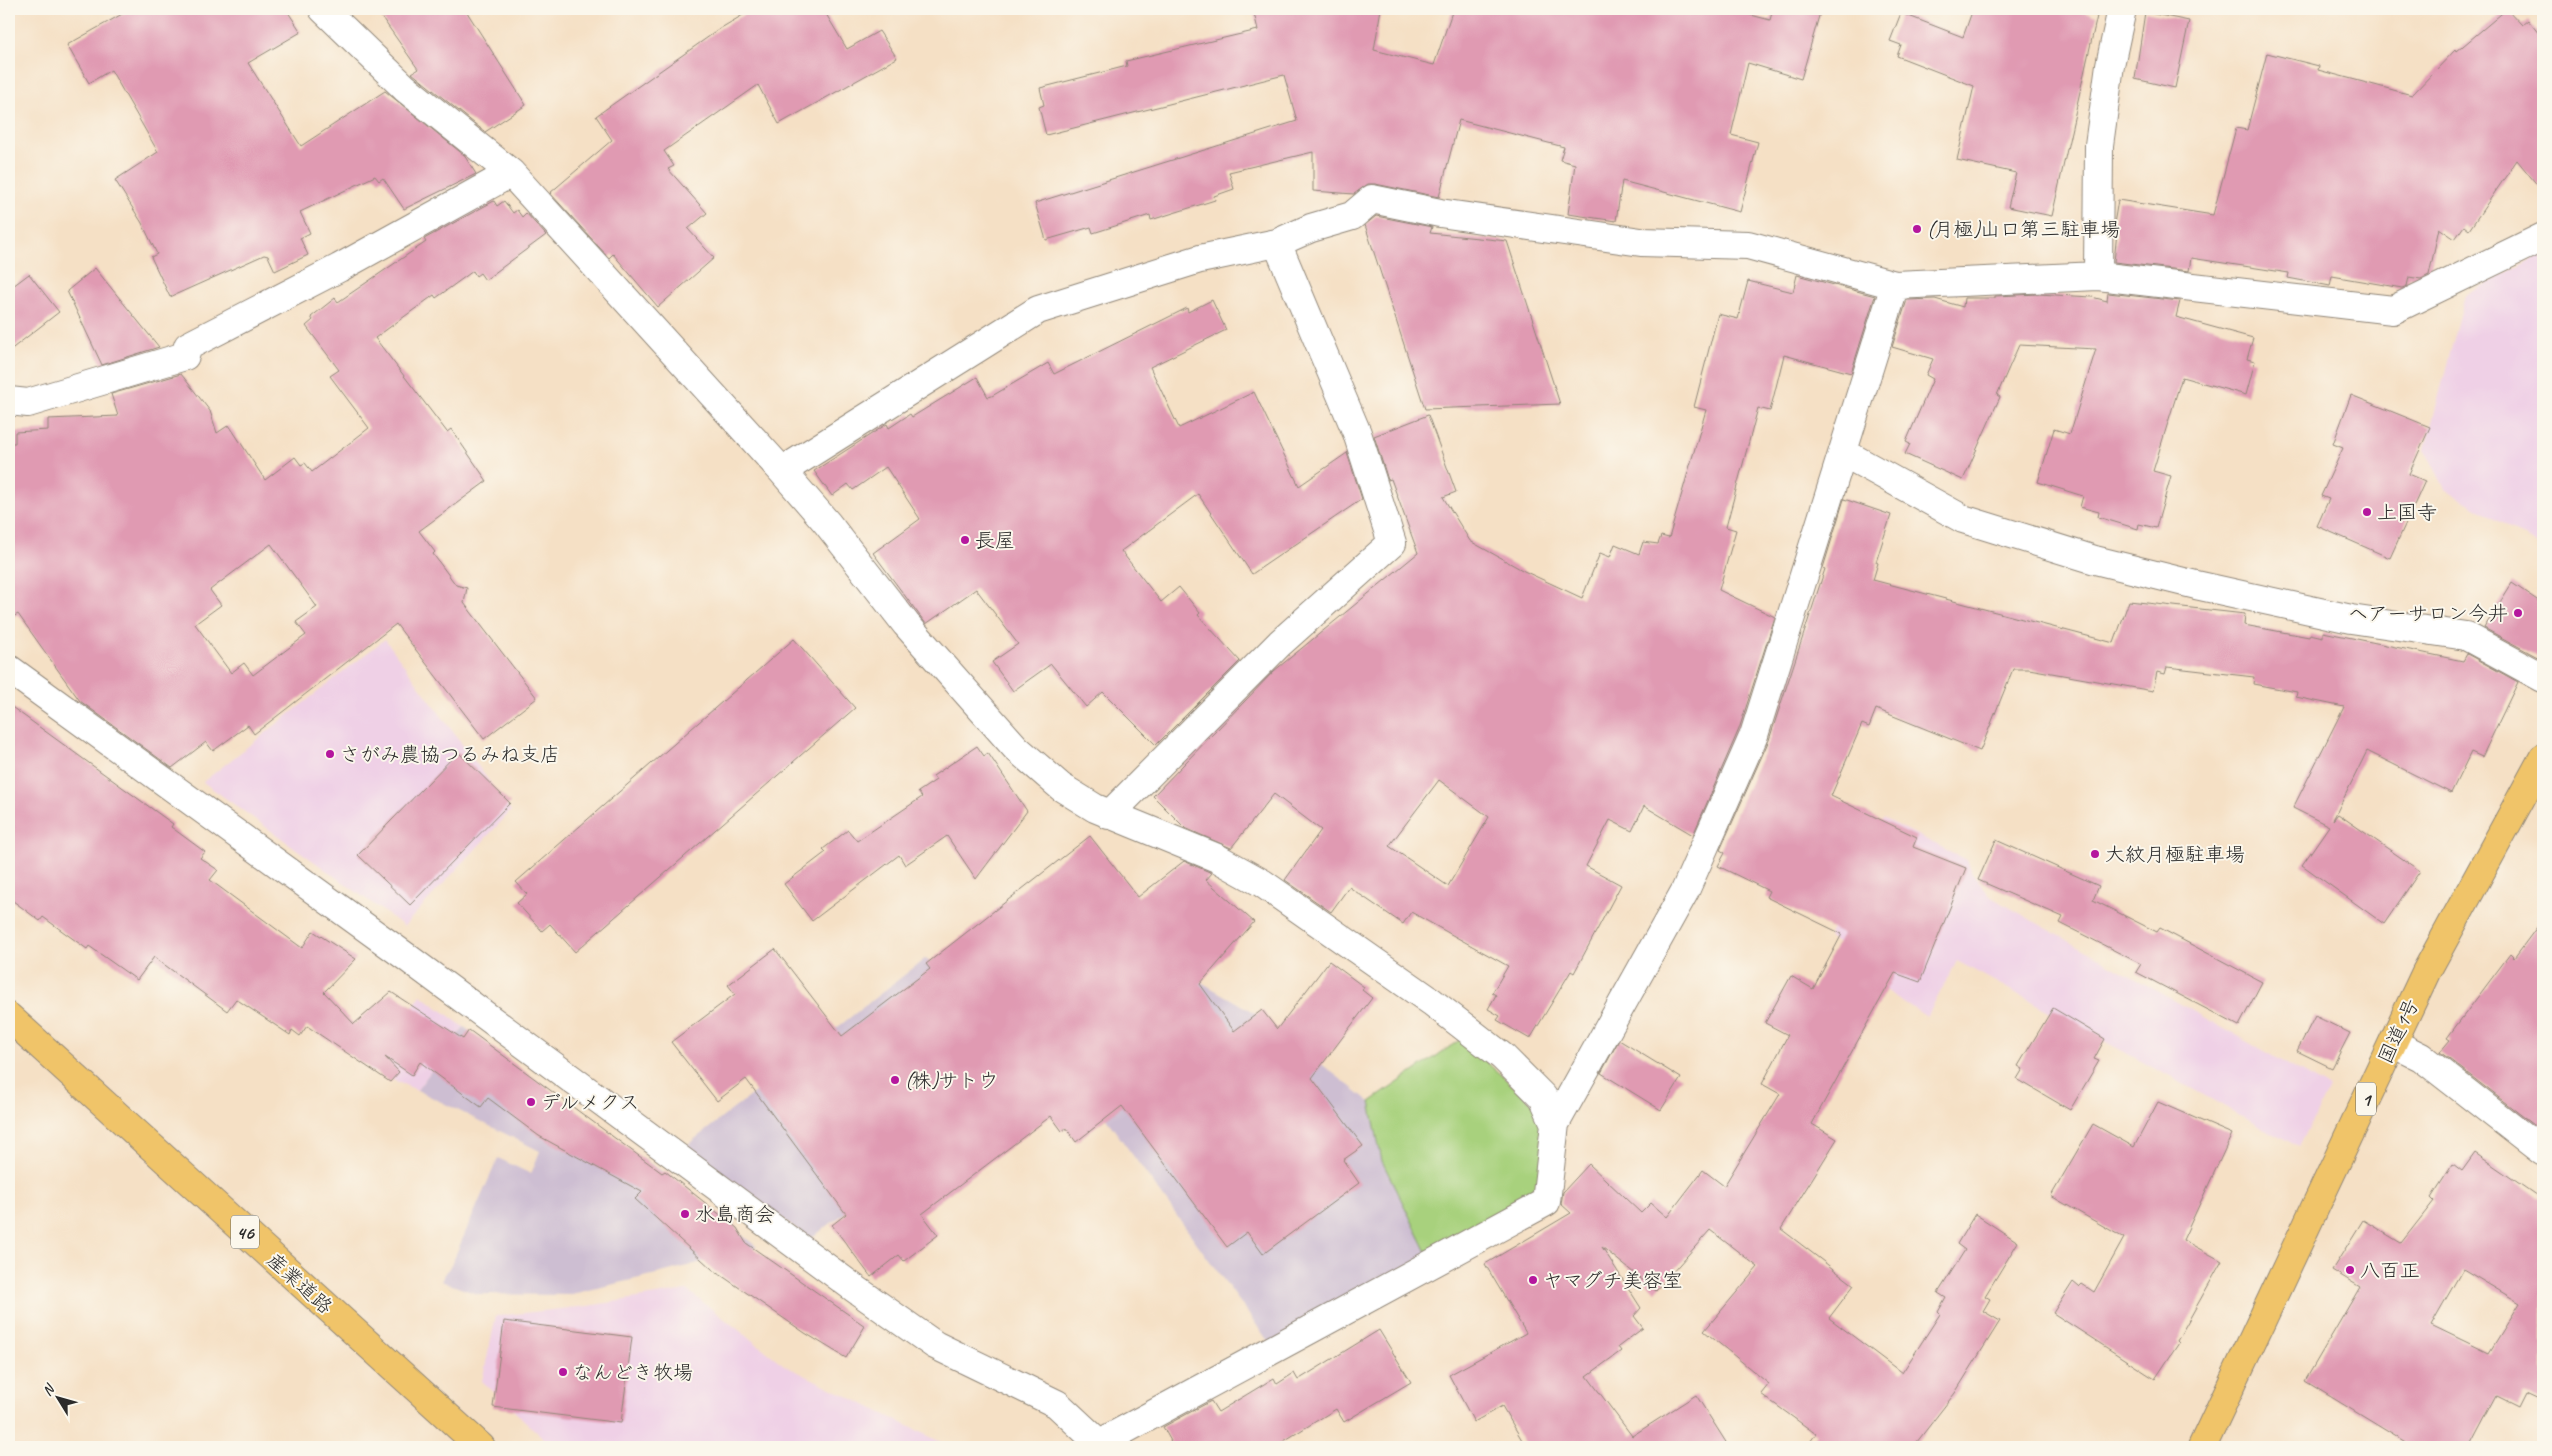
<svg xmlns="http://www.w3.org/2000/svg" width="2552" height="1456" font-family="Caveat,'Klee One',sans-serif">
  <rect width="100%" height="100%" fill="#fbf7ec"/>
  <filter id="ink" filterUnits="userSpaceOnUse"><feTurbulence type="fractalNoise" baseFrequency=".02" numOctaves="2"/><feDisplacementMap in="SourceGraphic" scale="10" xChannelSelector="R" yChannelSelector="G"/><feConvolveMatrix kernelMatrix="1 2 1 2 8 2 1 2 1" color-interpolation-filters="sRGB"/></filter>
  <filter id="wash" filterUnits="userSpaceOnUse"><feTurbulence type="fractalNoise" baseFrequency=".0096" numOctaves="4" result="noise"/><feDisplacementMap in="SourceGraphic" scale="20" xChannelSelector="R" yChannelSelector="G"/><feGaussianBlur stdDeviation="1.12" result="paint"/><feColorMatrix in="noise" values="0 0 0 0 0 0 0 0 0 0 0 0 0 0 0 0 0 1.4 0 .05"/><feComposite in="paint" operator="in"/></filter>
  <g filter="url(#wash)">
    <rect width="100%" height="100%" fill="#f5e0c5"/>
    <path fill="#efd0e6" d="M2543 253V548L2445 489 2425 449 2465 296Z
      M385 639 511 811 404 926 203 782Z
      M1883 818 1967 860 1972 874 1991 897 2329 1088 2299 1147 1957 961 1927 1017 1836 959 1843 945 1828 937Z
      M421 995 464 1027 417 1090 369 1070Z
      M687 1290 784 1365 951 1447H553L482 1381 496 1316 588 1306Z"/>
    <path fill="#cdbed2" d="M926 958 1020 1082 810 1239 686 1146Z
      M1175 967 1260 1016 1370 1102 1382 1161 1433 1264 1274 1349 1059 1054Z
      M464 1027 613 1139 660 1170 757 1247 665 1272 568 1295 477 1294 441 1281 452 1263 498 1158 531 1174 540 1151 417 1090Z"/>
    <path fill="#a8d17d" stroke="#6a7e54" d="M1461 1039 1555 1124 1546 1202 1433 1264 1382 1161 1370 1102Z"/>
    <g id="blocks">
      <path fill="#e09ab2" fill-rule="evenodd" d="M131 9H286L301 32 248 63 301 146 385 91 464 155 476 174 404 209 383 178 379 181 375 176 300 212 310 233 300 238 308 255 275 271 268 256 264 255 170 297 151 257 157 254 142 223 115 180 158 152 111 70 89 83 67 45Z
        M376 9H465L526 105 485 132 412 73 418 69Z
        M753 9H823L847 49 879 31 897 58 779 124 758 85 664 151 674 166 668 169 707 213 688 229 714 258 658 307 613 254 609 258 550 193 612 140 596 116 721 28Z
        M1253 9H1381L1374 50 1434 65 1453 9H1728L1770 20 1773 9H1821L1801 79 1748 63 1731 135 1758 142 1740 212 1622 181 1616 221 1568 214 1575 164 1560 160 1564 147 1459 120 1439 197 1375 184H1368L1354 194 1313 191V152L1229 172 1234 189 1214 196 1215 200 1151 220 1150 215 1093 233 1091 227 1046 240 1035 203 1297 121 1284 75 1046 135 1039 107 1044 105 1040 88 1127 66 1126 61 1258 30Z
        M1973 9H2069L2097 16 2052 216 2008 207 2016 173 1957 160 1974 86 1897 56 1901 45 1890 41 1901 13 1963 37Z
        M2507 9 2522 25 2528 20 2543 39V192L2517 160 2469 230 2464 226 2455 239 2439 228 2429 275 2421 279 2409 277 2407 286 2402 288 2332 276 2330 286 2288 278 2289 273 2191 258 2189 271 2114 262 2117 232H2114V224L2118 200 2213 215 2236 128 2247 130 2267 53 2319 66 2318 70 2412 95 2456 49 2457 51Z
        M2145 12 2189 21 2175 88 2135 79Z
        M494 201 497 206 504 201 513 213 517 210 522 217 526 213 546 235 485 280 480 273 476 276 473 271 436 298 434 295 375 338 447 432 451 429 487 481 419 531 435 552 433 554 456 585 467 588 464 603 537 698 484 739 396 624 254 734 248 725 213 751 206 742 172 768 80 701 18 614 9 619V443H15V432L48 430V419L118 416 111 394 181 374 210 411 217 433 229 425 265 480 295 457 301 465 305 463 312 472 369 428 330 376 339 370 306 326 313 320 311 317 335 298 338 302 426 242 424 239ZM271 544 317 607 296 622 306 635 253 675 244 663 231 673 195 624 221 605 210 590Z
        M1376 216 1432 227 1430 233 1507 241 1560 404 1425 409 1365 225Z
        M95 268 159 347 102 365 67 291Z
        M29 274 59 312 9 351V289Z
        M1797 275 1875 296 1851 373 1784 355 1770 411 1758 408 1726 527 1736 530 1719 590 1775 617 1739 729 1693 835 1644 806 1632 831 1610 820 1586 866 1621 885 1574 973 1571 971 1530 1039 1497 1020 1500 1016 1488 1009 1496 995 1492 993 1508 966 1411 912 1403 924 1349 887 1331 912 1285 880 1321 830 1274 794 1231 848 1185 828 1153 796 1274 671 1418 553 1391 479 1388 480 1374 436 1428 415 1456 492 1443 497 1470 541 1524 571 1582 598 1600 553 1610 557 1615 544 1639 554 1643 542 1658 544 1661 536 1669 538 1706 410 1694 407 1718 314 1738 319 1748 281 1793 292ZM1439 780 1489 817 1448 886 1389 846Z
        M2108 293 2180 301 2176 317 2253 338 2247 359 2255 361 2246 395 2182 377 2153 471 2171 476 2156 528 2139 524 2138 529 2098 517 2099 512 2080 507 2083 496 2038 482 2054 429 2070 434 2096 349 2019 345 1997 395 2000 397 1963 480 1905 454 1910 444 1906 442 1933 379 1926 375 1933 359 1892 347 1907 300 1935 299 1963 307 1964 298H1995V296L2038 294 2092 297 2107 301Z
        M1212 300 1226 330 1150 367 1179 428 1254 392 1299 486 1347 453 1362 499 1252 574 1198 494 1121 551 1161 602 1179 587 1200 613 1198 615 1240 661 1156 745 1103 692 1086 707 1051 664 1013 691 992 662 1018 644 976 589 926 624 873 553 920 519 886 467 853 490 848 484 832 496 814 471 887 424 889 428 910 414 912 417 977 377 988 397 992 396 1048 363 1054 374 1187 308 1188 312Z
        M2351 395 2430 427 2409 474 2425 481 2390 558 2317 526 2329 499 2321 496 2343 448 2333 444Z
        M1844 499 1891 515 1876 562 1878 563 1873 580 2114 643 2129 601 2245 614 2244 625 2309 637 2310 634 2323 637V632L2463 661 2467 654 2518 682 2482 757 2471 752 2451 793 2367 751 2333 820 2338 814 2420 871 2384 924 2302 865 2329 826 2293 808 2344 707 2296 697 2297 692 2253 684 2254 677 2167 667 2165 674 2157 672 2153 691 2029 669H2013L1980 751 1876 709 1869 727 1862 724 1831 796 1917 837 1913 847 1966 868 1920 982 1895 973 1812 1124 1837 1139 1781 1229 1854 1285 1829 1318 1902 1373 1940 1314 1938 1312 1946 1298 1938 1293 1965 1250 1957 1244 1975 1214 2018 1242 1985 1296 1990 1299 1983 1311 2000 1321 1955 1393 1913 1447H1806L1816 1434 1761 1394 1769 1384 1704 1331 1758 1267 1710 1230 1656 1291 1602 1247 1641 1308 1634 1316 1643 1328 1618 1347 1621 1351 1587 1376 1632 1436 1696 1395 1729 1447H1526L1502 1406 1474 1422 1449 1375 1526 1333 1485 1264 1571 1213 1561 1204 1563 1192 1589 1164 1641 1213 1651 1203 1667 1217 1703 1170 1724 1186 1780 1094 1762 1084 1788 1035 1765 1023 1791 976 1813 989 1842 934 1766 897 1769 891 1718 866 1725 853 1720 850 1769 740 1825 569 1823 568Z
        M2512 583 2543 604V660L2484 628Z
        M794 639 855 708 575 952 550 924 542 931 517 903 527 894 516 882Z
        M9 705 173 824 171 827 205 852 200 858 218 870 210 880 302 948 313 931 356 959 324 992 354 1024 391 992 463 1039 469 1030 662 1173 665 1171 684 1186 737 1228 746 1243 865 1326 846 1358 805 1333 712 1269 635 1199 642 1192 539 1136 488 1098 481 1107 420 1062 412 1075 385 1057 399 1072 390 1082 307 1026 300 1036 292 1030 290 1035 236 999 227 1011 154 957 137 980 89 946 87 949 43 917 40 921 9 898Z
        M977 746 984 756 988 753 1027 811 976 879 947 836 905 865 899 855 812 921 784 884 826 852 823 849 848 830 857 841 922 797 918 792 936 780 933 776Z
        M458 752 510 803 410 905 358 855Z
        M1090 836 1138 897 1184 861 1212 873 1206 880 1254 922 1200 984 1234 1031 1262 1010 1277 1029 1329 961 1364 987 1362 990 1372 998 1312 1078 1363 1146 1343 1160 1359 1183 1263 1254 1247 1232 1227 1247 1122 1106 1076 1142 1066 1128 1062 1131 1051 1116 922 1214 938 1235 904 1261 899 1255 871 1277 832 1225 846 1214 746 1079 717 1101 671 1042 735 994 728 985 775 949 842 1036 930 969 926 964Z
        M1996 840 2099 886 2093 900 2157 932 2160 928 2262 982 2239 1026 2136 972 2141 964 2060 923 2063 917 1978 880Z
        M2543 919V1132L2440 1052 2450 1040 2447 1038 2510 954 2514 958Z
        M2053 1008 2105 1039 2094 1059 2099 1061 2070 1110 2017 1079 2023 1069 2018 1066Z
        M2315 1016 2350 1033 2332 1068 2297 1051Z
        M1619 1040 1681 1078 1661 1110 1601 1073Z
        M2158 1102 2232 1134 2183 1240 2222 1261 2177 1341 2179 1343 2155 1379 2053 1313 2073 1282 2079 1287 2082 1284 2094 1292 2124 1238 2051 1196 2093 1124 2134 1147Z
        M2475 1153 2543 1200V1401L2526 1393 2519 1407 2497 1396 2470 1447H2413L2305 1381 2360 1287 2332 1270 2363 1220 2401 1243 2434 1201 2431 1198 2453 1164 2462 1171ZM2463 1269 2520 1303 2489 1353 2431 1325Z
        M504 1321 632 1337 621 1423 493 1407Z
        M1379 1330 1411 1382 1344 1422 1336 1409 1274 1447H1161L1171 1441 1163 1427 1211 1401 1218 1412 1274 1378 1277 1384 1294 1373 1298 1380Z"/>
    </g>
  </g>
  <g filter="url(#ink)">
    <use href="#blocks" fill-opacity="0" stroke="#908678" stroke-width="1"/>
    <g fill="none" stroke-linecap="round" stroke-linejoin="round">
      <defs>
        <path id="minor" d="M323 9 405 88 511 173 782 471 827 523 906 624 1016 748 1061 787 1095 808 1217 858 1262 883 1432 1002 1503 1057 1543 1097 1555 1124
          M2098 276 2099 145 2110 65 2122 9
          M9 401 28 403 185 356 188 346 339 268 511 173
          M1844 453 1963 519 2095 560 2196 585 2351 619 2466 636 2543 678
          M782 471 1038 310 1200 259 1277 243 1311 228 1352 216 1372 199 1440 213 1641 242 1748 245 1895 285 2098 276 2393 310 2543 237
          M9 669 405 956 854 1288 935 1345 1057 1404 1103 1447
          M1109 815 1280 643 1392 543 1357 433 1277 243
          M2393 1043 2421 1057 2543 1152
          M1100 1443 1546 1202 1555 1124 1685 891 1754 735 1895 285"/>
        <path id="major" d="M9 1017 481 1447"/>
        <path id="highway" d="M2202 1447 2426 972 2543 758"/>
      </defs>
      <use href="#minor" stroke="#908678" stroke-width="30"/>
      <use href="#major" stroke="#908678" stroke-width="30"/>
      <use href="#highway" stroke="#908678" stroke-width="30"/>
      <use href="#minor" stroke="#fff" stroke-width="28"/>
      <use href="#major" stroke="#f0c469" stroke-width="28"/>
      <use href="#highway" stroke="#f0c469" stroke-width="28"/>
    </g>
  </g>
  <g fill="#b5179e" stroke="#fbf7ec" stroke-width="2">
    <circle cx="1917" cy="229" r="5"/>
    <circle cx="2367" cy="512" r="5"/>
    <circle cx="965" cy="540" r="5"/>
    <circle cx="2518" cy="613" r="5"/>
    <circle cx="330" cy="754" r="5"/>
    <circle cx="2095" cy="854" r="5"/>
    <circle cx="895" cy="1080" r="5"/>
    <circle cx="531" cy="1102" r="5"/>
    <circle cx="685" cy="1214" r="5"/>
    <circle cx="2350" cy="1270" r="5"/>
    <circle cx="1533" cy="1280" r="5"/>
    <circle cx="563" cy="1372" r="5"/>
  </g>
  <g text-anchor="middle" stroke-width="4" stroke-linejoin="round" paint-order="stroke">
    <g fill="#fbf7ec" stroke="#696865" stroke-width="1">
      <rect x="2356" y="1082.5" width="20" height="33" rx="4"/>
      <rect x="231" y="1215.5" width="28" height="33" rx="4"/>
    </g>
    <g font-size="19" font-weight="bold" fill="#2b2b2b">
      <text x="2366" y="1106">1</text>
      <text x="245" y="1239">46</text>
    </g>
    <g font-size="20" fill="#2b2b2b" stroke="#fbf7ec" text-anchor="start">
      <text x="1927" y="236">(月極)山口第三駐車場</text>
      <text x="2377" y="519">上国寺</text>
      <text x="975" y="547">長屋</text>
      <text x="2508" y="620" text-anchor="end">ヘアーサロン今井</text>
      <text x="340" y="761">さがみ農協つるみね支店</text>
      <text x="2105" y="861">大紋月極駐車場</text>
      <text x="905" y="1087">(株)サトウ</text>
      <text x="541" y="1109">デルメクス</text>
      <text x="695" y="1221">水島商会</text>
      <text x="2360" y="1277">八百正</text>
      <text x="1543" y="1287">ヤマグチ美容室</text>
      <text x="573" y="1379">なんどき牧場</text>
    </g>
    <g font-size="20" fill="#2b2b2b" stroke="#fbf7ec">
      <text transform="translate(2398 1031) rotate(-65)" y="7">国道1号</text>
      <text transform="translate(300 1283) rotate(42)" y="7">産業道路</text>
    </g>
  </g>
  <rect width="2552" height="1456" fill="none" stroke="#fbf7ec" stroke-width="30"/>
  <g transform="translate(58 1398) rotate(307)" stroke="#fbf7ec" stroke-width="4" paint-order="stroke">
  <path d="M0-4L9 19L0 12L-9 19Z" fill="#2b2b2b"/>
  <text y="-8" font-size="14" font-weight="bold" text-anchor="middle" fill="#2b2b2b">N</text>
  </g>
</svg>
